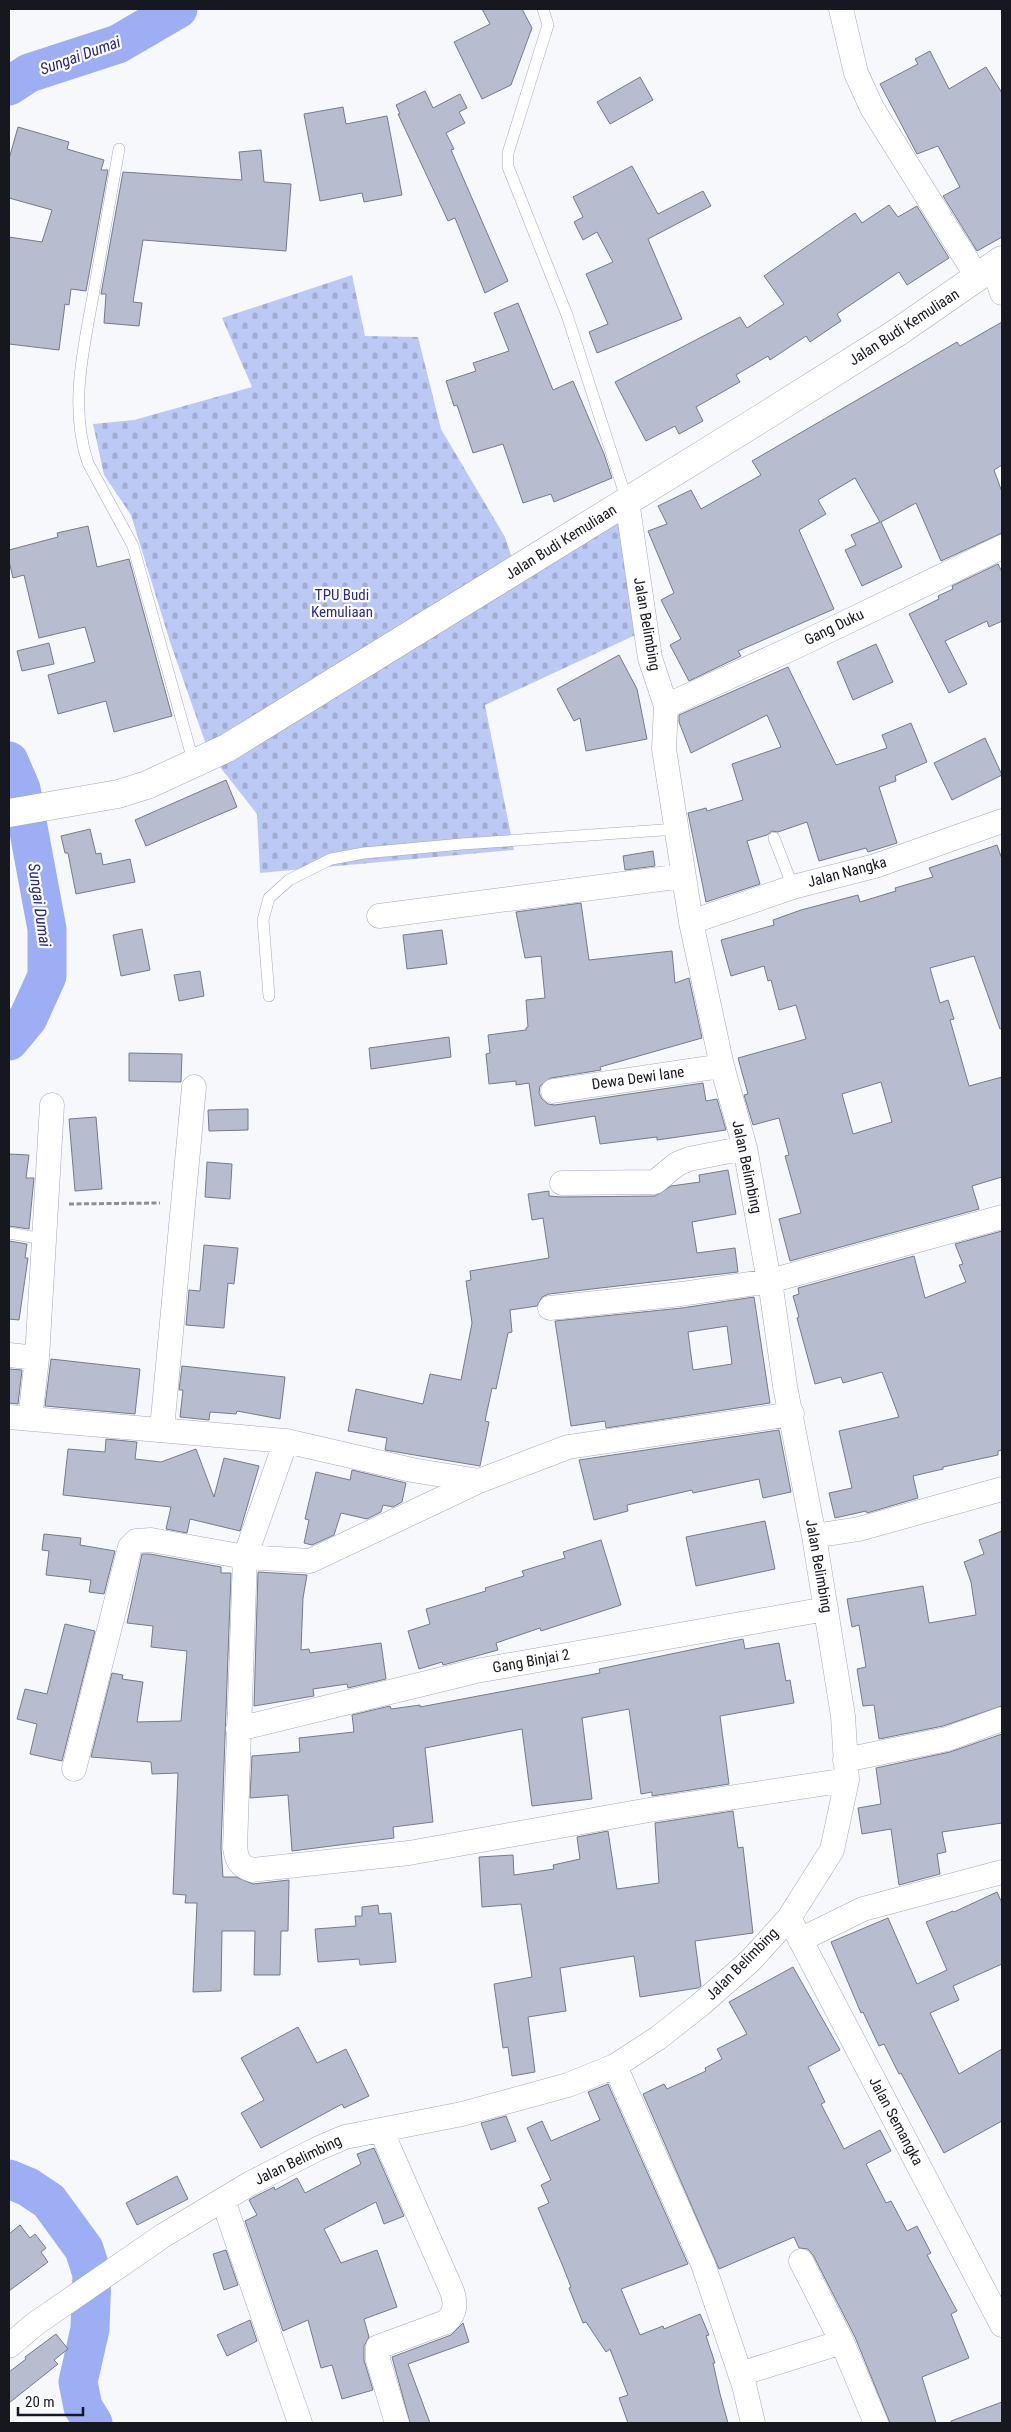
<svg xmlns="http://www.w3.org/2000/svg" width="1011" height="2432" font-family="'Roboto Condensed',sans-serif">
  <defs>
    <pattern id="cemetery-stones" width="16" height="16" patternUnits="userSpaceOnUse" patternTransform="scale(1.25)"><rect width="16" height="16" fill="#bdc9f5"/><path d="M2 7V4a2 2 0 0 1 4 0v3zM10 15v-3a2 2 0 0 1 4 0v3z" fill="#a2acd2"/></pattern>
  </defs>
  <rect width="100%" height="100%" fill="#f7f8fc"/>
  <path fill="url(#cemetery-stones)" d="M352 275 365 336 418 337 441 429 505 537 516 570 616 508 642 632 485 705 514 850 260 873 257 814 209 753 171 645 131 515 104 475 93 424 134 420 252 387 222 318Z"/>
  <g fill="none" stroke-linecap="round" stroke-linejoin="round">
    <path stroke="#9daef5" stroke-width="39" d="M9 86 29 73 118 44 178 9
      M9 761 21 789 47 929V976L28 1018 9 1041
      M9 2179 28 2187 49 2201 84 2249 92 2274 90 2329 78 2382 83 2407 93 2423"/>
  </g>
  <path fill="#b7bcce" stroke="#767a8b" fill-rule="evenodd" d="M482 9H522L532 28 511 85 482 99 454 42 490 24Z
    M930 51 949 89 986 67 1002 93V237L977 251 943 196 960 187 938 146 917 154 880 84 918 64 915 59Z
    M640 77 653 100 610 124 597 102Z
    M425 91 433 108 460 94 467 108 459 112 465 123 446 133 454 149 451 150 508 281 485 293 455 218 448 221 398 114H400L396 105Z
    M343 107 346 124 387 116 402 195 364 202 362 193 320 201 304 114Z
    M18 127 69 142 67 149 104 160 101 170H108L86 291 71 289 69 305 65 304 59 350 9 344V237L42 242 52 210 9 198V159Z
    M261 150 264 182 291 184 286 251 143 240 133 302 142 303 139 326 104 323 106 294H101L123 172 242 180 239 152Z
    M632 166 658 214 703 191 711 206 648 239 682 319 597 353 589 332 608 324 586 274 613 262 597 232 583 240 574 222 583 217 573 197Z
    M889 205 898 217 917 206 949 258 907 285 899 272 837 314 841 321 810 342 806 336 770 360 768 356 736 375 740 382 696 407 703 421 679 434 675 426 646 441 615 382 740 317 747 328 784 304 764 276 855 213 862 223Z
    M518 303 553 390 573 381 604 454 612 478 554 502 551 494 523 503 503 444 473 453 457 405 454 406 446 381 476 371 473 363 509 351 494 313Z
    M1002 322V465L994 470 1002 492V533L941 561 916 503 881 522 902 567 862 586 845 550 856 545 851 535 880 522 855 478 818 500 826 514 799 530 834 609 738 651 741 656 689 681 670 645 681 639 661 600 674 593 648 531 667 524 658 506 691 490 701 509 761 475 752 461 957 342 960 346Z
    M88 526 97 567 129 559 172 716 114 732 106 701 58 714 48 675 95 662 85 627 39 638 24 575 13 578 9 561V550L58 537 57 533Z
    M998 564 1002 572V621L989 627 987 621 945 641 967 684 949 693 909 614 939 599 938 596 953 589 952 586Z
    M49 643 54 664 22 671 17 651Z
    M876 644 893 682 853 700 837 662Z
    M619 655 637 689 647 739 586 751 580 718 574 721 557 689Z
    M788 667 836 765 887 748 882 735 911 723 927 762 895 776 896 781 879 787 897 843 868 852 866 848 819 861 807 822 778 832 772 831 767 835 747 841 760 884 706 902 688 813 706 808 707 811 743 800 732 764 781 747 767 715 691 753 679 722V715Z
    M985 738 1002 775 952 800 934 763Z
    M226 780 237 807 146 846 135 820Z
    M90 829 96 854 101 853 103 865 130 859 135 882 76 894 68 853H65L61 836Z
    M997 845 1002 859V1028L1000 1029 974 956 930 968 940 1003 948 1000 954 1019 950 1020 969 1086 1002 1077V1177L972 1186 979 1209 790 1261 779 1219 801 1213 785 1156 789 1155 779 1118 753 1125 744 1095 748 1094 738 1058 806 1039 796 1005 779 1010 771 980 768 981 764 966 731 976 721 940 774 925 773 920 801 910 858 895 860 902 896 891 895 888 933 877 929 868ZM881 1082 892 1122 853 1134 842 1094Z
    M653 851 655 866 625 870 623 856Z
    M581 903 589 960 672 951 675 983 689 978 702 1038 600 1067 601 1070 551 1078 540 1086 539 1093 542 1099 548 1104 555 1105 703 1083 706 1101 717 1099 726 1130 657 1140V1137L600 1144 595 1116 535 1126 529 1083 516 1085V1081L489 1084 486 1054 490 1053 488 1035 526 1030V1028L528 1027 526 1000 545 998 541 956 525 958 516 912Z
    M142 929 150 970 121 976 113 935Z
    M442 930 447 964 407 969 403 935Z
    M200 971 204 996 179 1001 174 975Z
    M449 1037 451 1057 371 1069 369 1048Z
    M129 1053 182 1054 181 1082 129 1081Z
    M248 1109V1130L209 1131 208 1110Z
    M96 1117 102 1189 75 1191 69 1119Z
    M9 1154 29 1155 26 1178H34L29 1229 9 1226Z
    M207 1162 232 1164 230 1199 205 1197Z
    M728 1170 736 1214 692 1222 697 1253 735 1248 738 1272 549 1294 542 1297 537 1306 510 1310 512 1332 508 1333 496 1389 492 1388 485 1421 489 1422 480 1466 385 1450 387 1438 348 1431 356 1389 423 1404 430 1374 461 1380 472 1323 466 1281 471 1280 470 1271 549 1258 543 1218 532 1220 528 1194 549 1191V1196L562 1197 655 1196 671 1186 700 1182 699 1175Z
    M1002 1231V1450L998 1451V1455L943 1467V1469L913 1476 918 1498 867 1513 866 1511 835 1518 829 1493 852 1488 839 1431 899 1417 882 1372 843 1383 841 1377 815 1384 797 1318 799 1317 793 1296 799 1294 798 1288 914 1256 925 1298 966 1282 959 1265 963 1264 955 1244Z
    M9 1241 27 1244 25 1258H28L19 1320 9 1319Z
    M204 1245 238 1248 234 1284 228 1283 224 1328 186 1325 189 1290 200 1291Z
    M754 1297 770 1403 606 1428 605 1421 571 1426 555 1321 682 1308ZM727 1326 732 1364 693 1370 688 1332Z
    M51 1359 140 1369 135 1414 45 1406Z
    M182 1366 285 1377 280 1419 237 1411 236 1414 210 1412 209 1420 180 1417 183 1390H179Z
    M9 1369 22 1370 18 1404 9 1403Z
    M779 1430 791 1492 763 1498 759 1479 693 1493 692 1490 627 1505 628 1511 594 1520 579 1460Z
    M106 1439 137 1442 135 1459 161 1462 196 1449 214 1497 224 1458 259 1466 240 1531 190 1519 187 1533 166 1529 171 1507 63 1495 68 1449 105 1452Z
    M352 1470 406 1483 402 1502 393 1507 383 1505 381 1512 367 1519 341 1513 334 1535 312 1545 304 1543 309 1520 305 1519 316 1472 350 1480Z
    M765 1521 775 1569 696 1586 686 1537Z
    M1002 1531V1706L943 1726 879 1739 874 1705 863 1706 857 1669 866 1667 859 1625 852 1627 847 1599 923 1586 929 1623 976 1615 971 1582 964 1562 984 1554 979 1540Z
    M44 1534 81 1538 80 1545 115 1551 104 1594 89 1592 91 1580 46 1575 49 1551 42 1550Z
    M601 1540 621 1605 541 1631 540 1628 496 1643 498 1650 458 1661 443 1665 442 1662 419 1669 408 1631 430 1624 426 1609 486 1591 485 1588 524 1576 522 1571 565 1558 563 1552Z
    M142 1554H150L221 1567V1573H231L221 1848 223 1877H236L253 1884 289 1880 288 1931H281L280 1975H254L255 1931H222L221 1991 193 1992 197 1903H185L186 1895 173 1894 178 1773 152 1774 151 1762 91 1757 112 1673 123 1675 122 1679 143 1682 137 1722 181 1721 187 1651 151 1647 153 1626 127 1623Z
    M258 1572 307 1575 303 1598 301 1650 309 1649 310 1653 381 1643 386 1679 348 1688 347 1684 313 1689 314 1696 254 1706Z
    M65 1624 95 1631 62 1761 30 1754 37 1724 17 1719 25 1689 47 1694Z
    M743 1639 745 1649 779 1643 786 1681 790 1680 794 1703 720 1716 729 1784 652 1796V1792L641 1794 629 1709 582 1718 592 1799 532 1806 522 1729 425 1748 433 1822 393 1827 394 1838 292 1851 288 1795 250 1798 252 1756 300 1752 299 1738 354 1732 352 1715 390 1706 391 1709 420 1705V1707L600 1673 599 1669Z
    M1002 1734V1823L942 1832 946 1852 937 1854 940 1874 899 1885 891 1829 862 1834 858 1808 881 1804 876 1768 950 1752Z
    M733 1811 738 1848 743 1847 753 1933 695 1941 701 1986 698 1988 640 1997 634 1956 560 1968 566 2011 528 2017 535 2072 512 2076 508 2047 503 2048 494 1984 532 1977 521 1904 482 1907 479 1857 513 1855 514 1875 554 1869 553 1865 580 1859 577 1837 608 1831 617 1889 659 1883 655 1823Z
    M997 1892 1002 1903V1964L953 1986 959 2000 930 2013 959 2074 1002 2049V2121L944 2153 901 2073 899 2074 884 2044 879 2046 863 2012 861 2013 831 1942 888 1918 917 1984 947 1970 926 1922 953 1911 954 1912Z
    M378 1905 379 1914 391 1913 396 1962 360 1965 359 1959 318 1962 315 1929 356 1926 355 1916H362V1907Z
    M793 1967 840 2050 808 2067 825 2102 821 2104 844 2149 880 2130 891 2151 866 2164 886 2203 891 2201 907 2231 917 2226 931 2253 927 2255 957 2311 951 2314 969 2358 922 2377 936 2423H890L855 2337 813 2255 808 2249 799 2248 794 2237 719 2269 643 2094 664 2084 667 2089 706 2071 705 2068 722 2059 717 2049 747 2034 729 2002Z
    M298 2027 317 2063 346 2049 369 2096 344 2108 342 2104 261 2148 241 2113 264 2100 241 2058Z
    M608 2084 688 2264 621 2289 640 2335 663 2326 664 2329 700 2314 709 2335 706 2336 715 2363H713L720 2394 728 2423H628L619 2398 628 2395 610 2349 606 2352 586 2322 583 2323 569 2288 571 2287 562 2264 538 2208 549 2203 541 2185 551 2180 527 2128 542 2121 551 2141 600 2120 588 2092Z
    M506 2116 516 2141 491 2150 481 2123Z
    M374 2148 404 2216 384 2224 376 2202 324 2229 341 2263 377 2250 397 2307 364 2319 369 2337 364 2346V2360L373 2390 342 2399 332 2365 321 2368 308 2320 283 2331 245 2221 257 2215 249 2200 258 2195 274 2187 275 2190 297 2178 305 2193 361 2164 357 2154Z
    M177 2176 188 2199 137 2225 126 2203Z
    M20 2225 30 2238 35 2234 46 2248 41 2252 48 2262 9 2291V2234Z
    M226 2250 238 2285 224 2290 213 2254Z
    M250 2320 257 2341 227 2356 217 2335Z
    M463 2323 469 2342 408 2364 430 2423H410L392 2357 451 2335Z
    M56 2334 68 2349 54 2360 58 2364 9 2403V2372L26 2359 25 2357Z
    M1002 2402V2423H951V2421Z"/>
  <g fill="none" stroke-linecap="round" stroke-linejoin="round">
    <defs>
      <path id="lane" d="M543 9 548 25 508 153V167L567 315 627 501
        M119 149C111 194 103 240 95 285 85 343 68 405 88 463L133 546 194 764
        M774 838 793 887
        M269 996 263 920 269 898 289 880 331 859 364 853 462 844 677 829
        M9 1233 43 1239"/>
      <path id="street" d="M841 9 856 73 872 108 978 278
        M993 267 1002 293
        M666 706 797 646 1002 547
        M379 916 683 876
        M691 922 793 887 875 866 1002 821
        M553 1091 722 1066
        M562 1183 655 1182 677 1164 689 1159 745 1148
        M550 1308 681 1294 770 1281 1002 1217
        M9 1355 37 1358
        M9 1417 286 1441 412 1470 479 1481
        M30 1419 37 1358 52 1105
        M162 1429 194 1087
        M286 1441 245 1557 235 1848C237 1860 239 1866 252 1870L409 1853 649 1810 847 1780
        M814 1536 859 1529 1002 1489
        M238 1729 476 1671 826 1609
        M845 1760 947 1739 1002 1719
        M74 1769 130 1547 136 1541 151 1540 245 1557 310 1561 479 1481 568 1447 792 1414
        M789 1918 1002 2325
        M800 1940 863 1909 1002 1872
        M615 2066 703 2264 744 2385 753 2423
        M381 2130 452 2291C456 2304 456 2312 446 2322L378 2347V2360L397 2423
        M223 2200 300 2423
        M801 2261 842 2342 876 2423
        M9 2346 35 2324 164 2235 251 2183 317 2149 345 2137 462 2114 568 2085 615 2066 658 2038 700 2005 750 1961 789 1918 832 1850 847 1780 843 1716 814 1536 785 1386 770 1281 767 1270 745 1148 722 1066 691 922 664 749 666 706 650 658 627 501
        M740 2374 842 2342"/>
      <path id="secondary" d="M9 813 118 794 147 785 227 748 757 421 895 334 1002 260"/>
    </defs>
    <use href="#lane" stroke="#a5a9bb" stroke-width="12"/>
    <use href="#street" stroke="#a5a9bb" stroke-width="25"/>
    <use href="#secondary" stroke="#a5a9bb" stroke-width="29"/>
    <path stroke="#8d8e93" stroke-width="3" stroke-dasharray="5 2.5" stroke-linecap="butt" d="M69 1204 160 1203"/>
    <use href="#lane" stroke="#fff" stroke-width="11"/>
    <use href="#street" stroke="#fff" stroke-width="24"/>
    <use href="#secondary" stroke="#fff" stroke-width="28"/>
  </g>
  <g text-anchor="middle" stroke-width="4.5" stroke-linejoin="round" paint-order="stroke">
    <g font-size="15" fill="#17181f" stroke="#fff">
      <text transform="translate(904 327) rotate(-33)" y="5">Jalan Budi Kemuliaan</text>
      <text transform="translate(561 542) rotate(-32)" y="5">Jalan Budi Kemuliaan</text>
      <text transform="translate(647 624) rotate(80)" y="5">Jalan Belimbing</text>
      <text transform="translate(834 627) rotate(-26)" y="5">Gang Duku</text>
      <text transform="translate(847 872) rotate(-15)" y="5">Jalan Nangka</text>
      <text transform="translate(638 1078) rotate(-8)" y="5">Dewa Dewi lane</text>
      <text transform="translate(747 1167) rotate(78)" y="5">Jalan Belimbing</text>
      <text transform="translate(819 1566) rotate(80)" y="5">Jalan Belimbing</text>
      <text transform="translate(531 1661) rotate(-10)" y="5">Gang Binjai 2</text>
      <text transform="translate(742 1964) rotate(-45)" y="5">Jalan Belimbing</text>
      <text transform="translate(896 2121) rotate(62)" y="5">Jalan Semangka</text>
      <text transform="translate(298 2160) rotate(-26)" y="5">Jalan Belimbing</text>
    </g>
    <g font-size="15" fill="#272a8e" stroke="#fff">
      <text x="342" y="600">TPU Budi<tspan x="342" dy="17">Kemuliaan</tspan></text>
    </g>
    <g font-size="16" font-style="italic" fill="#25278b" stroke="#fff">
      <text transform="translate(80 55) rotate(-20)" y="6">Sungai Dumai</text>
      <text transform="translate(40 905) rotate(82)" y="6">Sungai Dumai</text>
    </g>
  </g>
  <rect width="1011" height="2432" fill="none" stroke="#17181f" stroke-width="20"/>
  <path d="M18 2407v8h65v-8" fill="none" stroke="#17181f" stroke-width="2.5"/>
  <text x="25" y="2407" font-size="15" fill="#17181f" stroke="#ffffff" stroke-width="4" paint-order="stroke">20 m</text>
</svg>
